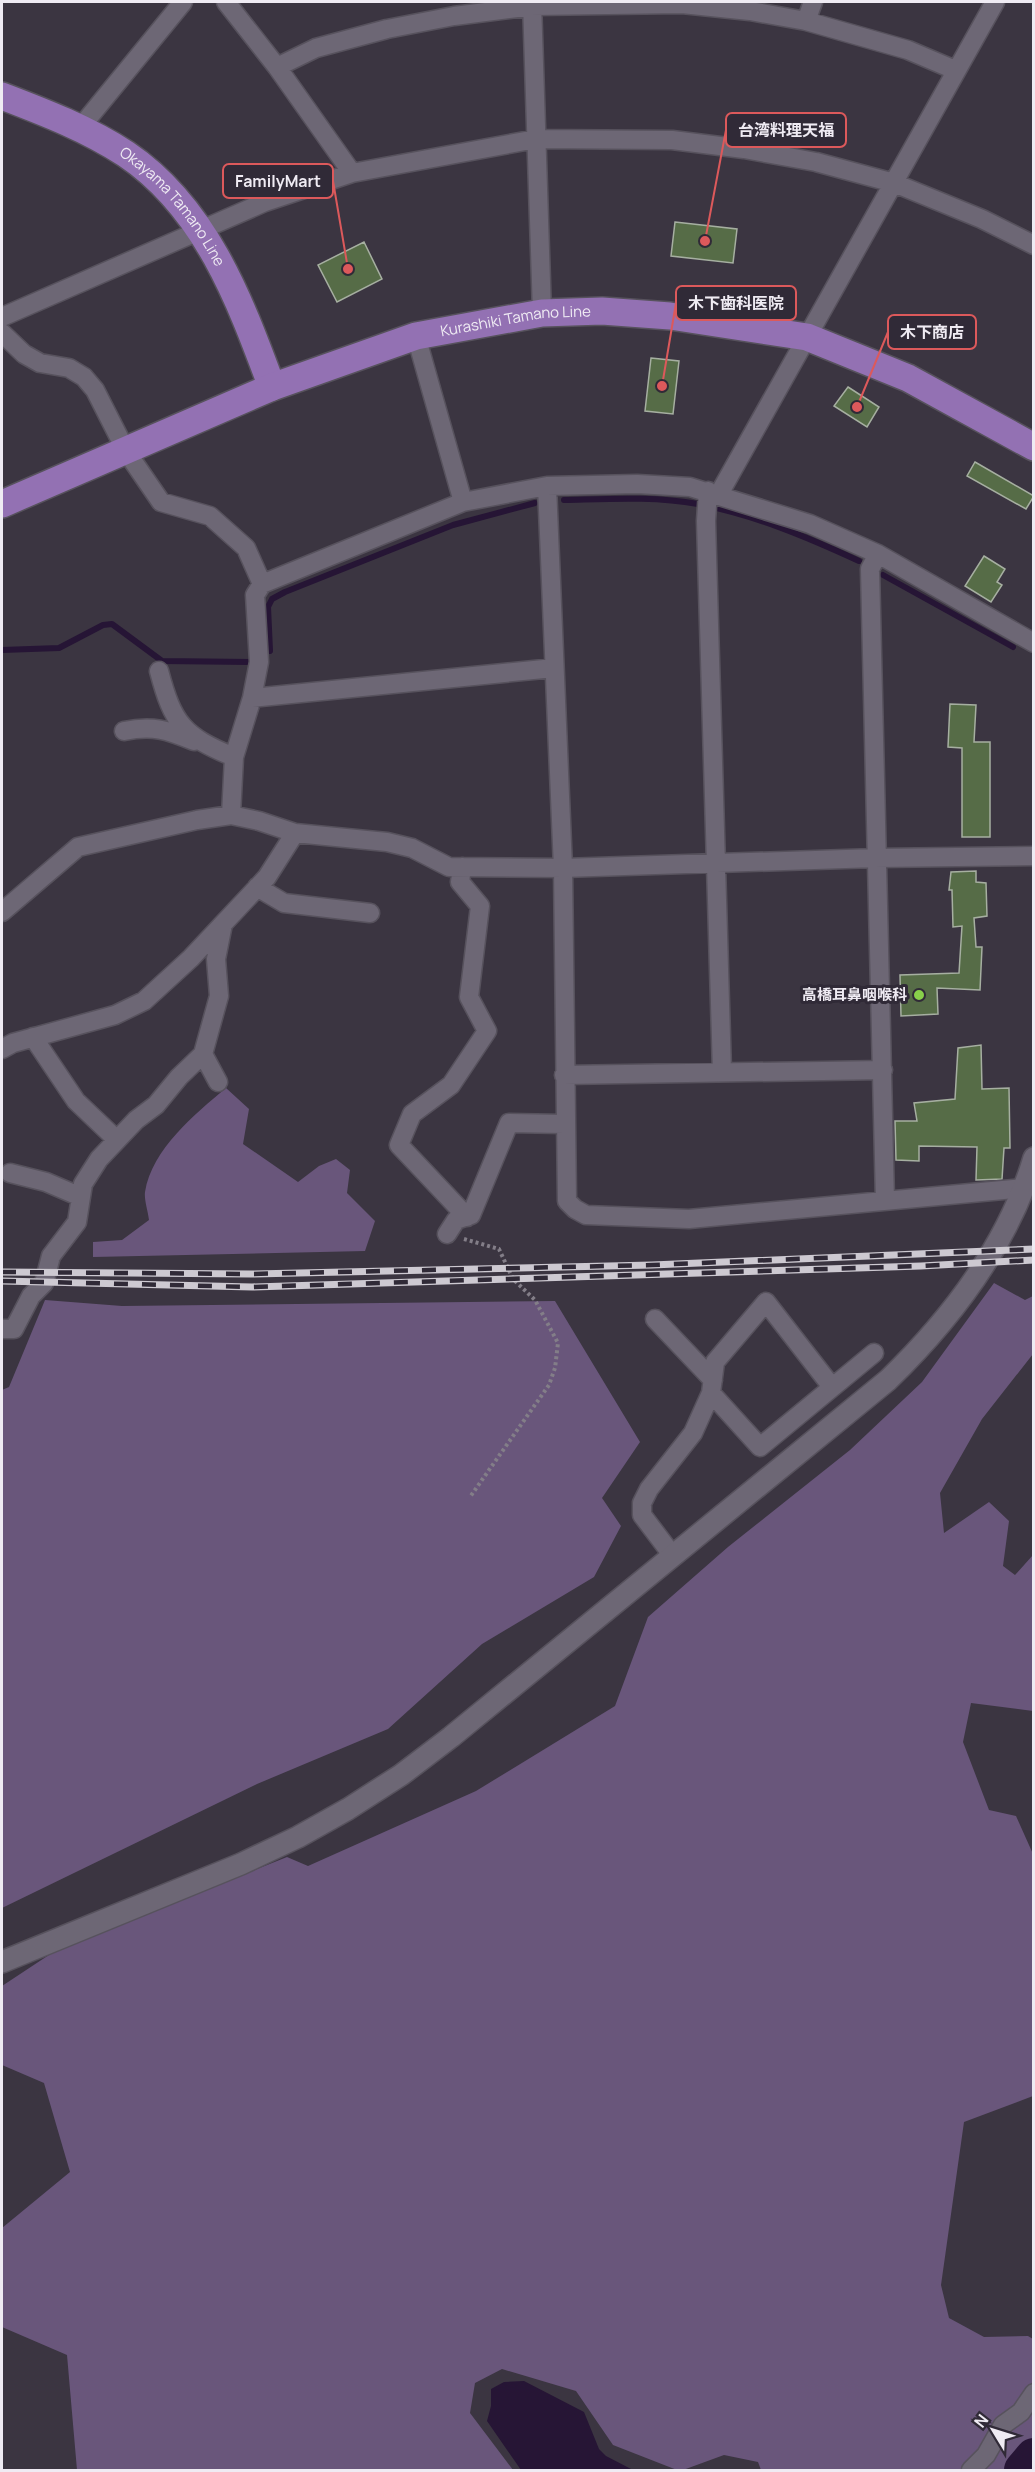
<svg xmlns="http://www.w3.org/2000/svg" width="1035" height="2472" font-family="Manrope,'Noto Sans JP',sans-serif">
  <rect width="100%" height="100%" fill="#3b3541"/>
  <path fill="#69567b" d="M226 1088 249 1109 243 1144 298 1182 319 1166 336 1159 350 1170 347 1193 375 1221 365 1251 93 1257V1242L122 1240 149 1220C148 1211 144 1200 145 1192 152 1149 195 1114 226 1088Z
    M994 1283 1025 1300 1033 1296V1354L982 1419 940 1493 944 1533 989 1502 1009 1521 1003 1566 1015 1575 1033 1555V1711L971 1703 963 1742 989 1810 1016 1816 1033 1854V2096L964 2122 941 2285 949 2318 984 2337 1028 2336 1033 2339V2439L1007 2470H761L758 2462 724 2455 683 2470H677L613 2445 576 2391 502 2369 475 2383 470 2413 513 2470H77L67 2355 2 2327V2228L70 2172 44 2083 2 2065V1986L58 1949 287 1857 308 1866 476 1791 615 1706 648 1617 728 1547 850 1450 922 1382Z
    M45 1300 122 1306 555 1301 640 1442 602 1498 621 1526 594 1577 482 1644 388 1729 257 1784 2 1908V1390L9 1387Z"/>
  <path fill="#261535" d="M524 2381 584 2412 599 2449 606 2456 633 2470H521L487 2421 491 2406V2389L504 2382Z"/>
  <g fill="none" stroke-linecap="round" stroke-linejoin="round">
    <path stroke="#261535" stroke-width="6" d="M564 500C608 499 654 496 698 504 755 515 807 537 859 561
      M883 575 1013 647
      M2 650 59 648 103 625 112 624 162 661 251 662
      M270 651 268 607 272 599 285 592 453 525 535 503"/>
    <path stroke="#261535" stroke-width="38" d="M1023 2470 1034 2457"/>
  </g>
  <path fill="#566c47" stroke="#a6afa1" stroke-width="1.5" d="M675 222 737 229 733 263 671 256Z
    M364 242 382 279 337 302 318 265Z
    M651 358 679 361 673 414 645 411Z
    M848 387 879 407 867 427 834 406Z
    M975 462 1034 496 1026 509 967 476Z
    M984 556 1005 569 997 582 1002 585 991 602 965 586Z
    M950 704 976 705 974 742H990V837H962V748L948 747Z
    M976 871V882L986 883 987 916 974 918 976 947H982L980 990 937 988 938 1014 901 1016 900 975 959 973 962 926 953 927 952 890H949L951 872Z
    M981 1045 982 1089 1009 1088 1010 1148H1004L1002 1179 976 1180 977 1147 919 1146V1161L896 1160 895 1121H917L914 1103 955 1099 958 1048Z"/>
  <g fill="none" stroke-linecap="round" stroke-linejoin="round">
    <defs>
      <path id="minor" d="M226 2 277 67 352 173
        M532 2 542 313
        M806 21 813 2
        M277 67 316 48 387 29 454 16 533 6 682 4 750 11 806 21 908 50 955 70
        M80 128 183 2
        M2 317 265 202 352 173 536 139 672 140 744 149 816 162 894 183 982 219 1034 245
        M2 333 24 354 40 363 69 368 84 377 95 390 126 451 161 502 210 516 246 548 262 584
        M416 336 463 502
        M547 486 563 868 567 1201 575 1209 586 1215 689 1219 1025 1188
        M708 491 706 521 722 1072
        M719 494 995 2
        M878 554 870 569 885 1201
        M159 671C173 724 183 736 234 757
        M252 698 554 668
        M124 731C153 725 167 730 194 741
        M231 815 234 757 252 698 259 662 255 595 262 584 463 502 547 486 637 484 690 487 810 524 878 554 1034 643
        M462 867 460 882 480 906 469 997 487 1031 451 1085 412 1114 399 1145 467 1217
        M257 887 284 903 370 913
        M2 912 78 847 197 820 231 815 259 821 295 833 387 842 412 848 449 867 563 868 876 858 1034 856
        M33 1037 76 1101 116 1139
        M2 1049 13 1043 115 1015 144 1001 191 958 267 877 295 833
        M203 1054 218 1082
        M564 1075 883 1070
        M10 1173 46 1182 81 1197
        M447 1234 456 1220 471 1215 509 1123 564 1124
        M655 1319 713 1380
        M2 1329H14L31 1296 44 1283 51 1256 77 1222 83 1184 99 1159 136 1120 156 1105 179 1077 203 1054 219 996 216 959 223 924
        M711 1393 760 1447 874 1353
        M673 1556 642 1515V1503L649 1489 693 1433 711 1393 715 1362 766 1302 832 1387
        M971 2470 986 2455 1003 2425 1021 2412 1034 2393"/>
      <path id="tertiary" d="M2 1962 241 1864 298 1837 348 1809 401 1775 451 1737 888 1380C952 1318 1008 1245 1034 1158"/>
      <g id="primary">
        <path id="s1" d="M2 96C44 112 88 129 126 154 206 208 240 301 272 387"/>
        <path id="s2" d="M2 504 272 387 416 336 542 313 602 311 670 316 807 337 908 378 1034 447"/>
      </g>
    </defs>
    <use href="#minor" stroke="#57525d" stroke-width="21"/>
    <use href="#tertiary" stroke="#57525d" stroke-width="24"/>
    <use href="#primary" stroke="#57525d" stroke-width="30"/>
    <path stroke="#837e88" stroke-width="4" stroke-dasharray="3 3" stroke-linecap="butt" d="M464 1239 499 1249 513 1279 535 1300 558 1343 555 1368 549 1385 470 1497"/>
    <use href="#minor" stroke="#6d6775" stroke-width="18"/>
    <use href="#tertiary" stroke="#6d6775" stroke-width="21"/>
    <use href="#primary" stroke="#9371b3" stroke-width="27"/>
    <defs>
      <path id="rail" d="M2 1272 251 1274 652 1265 1034 1249
        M2 1281 252 1287 921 1266 1034 1260"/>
    </defs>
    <use href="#rail" stroke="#cdc9d1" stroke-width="7"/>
    <use href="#rail" stroke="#302a37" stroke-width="4.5" stroke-dasharray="14" stroke-linecap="butt"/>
  </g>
  <circle fill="#88cf4a" stroke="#302a37" stroke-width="2" cx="919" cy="995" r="6"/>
  <g text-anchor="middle" stroke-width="6" stroke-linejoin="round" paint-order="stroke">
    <g font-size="15" fill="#efebf3" stroke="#302a37">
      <text dy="5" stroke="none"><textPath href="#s1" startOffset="208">Okayama Tamano Line</textPath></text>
      <text dy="5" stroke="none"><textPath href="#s2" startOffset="548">Kurashiki Tamano Line</textPath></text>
    </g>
    <g font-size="15" font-weight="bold" fill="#efebf3" stroke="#302a37" text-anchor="end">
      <text x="907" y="1000">高橋耳鼻咽喉科</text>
    </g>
  </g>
  <path fill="none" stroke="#dc595b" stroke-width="2" d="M705 241L726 130M348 269L333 181M662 386L676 303M857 407L888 332"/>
  <g fill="#dc595b" stroke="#302a37" stroke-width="2">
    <circle cx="705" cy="241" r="6"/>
    <circle cx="348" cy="269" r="6"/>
    <circle cx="662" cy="386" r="6"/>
    <circle cx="857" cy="407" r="6"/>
  </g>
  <g fill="#302a37" stroke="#dc595b" stroke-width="2">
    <rect x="726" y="113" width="120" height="34" rx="6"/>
    <rect x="223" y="164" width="110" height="34" rx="6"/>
    <rect x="676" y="286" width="120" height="34" rx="6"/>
    <rect x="888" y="315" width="88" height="34" rx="6"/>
  </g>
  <g font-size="16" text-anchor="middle" font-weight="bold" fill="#efebf3">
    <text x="786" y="136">台湾料理天福</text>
    <text x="278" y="187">FamilyMart</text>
    <text x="736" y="309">木下歯科医院</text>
    <text x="932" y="338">木下商店</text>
  </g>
  <rect width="1035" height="2472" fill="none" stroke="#efebf3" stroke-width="6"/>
  <g transform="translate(993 2430) rotate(308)" stroke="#302a37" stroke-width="4.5" paint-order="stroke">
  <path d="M0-4.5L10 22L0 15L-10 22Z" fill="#efebf3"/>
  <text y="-9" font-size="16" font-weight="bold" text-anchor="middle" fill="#efebf3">N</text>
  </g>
</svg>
